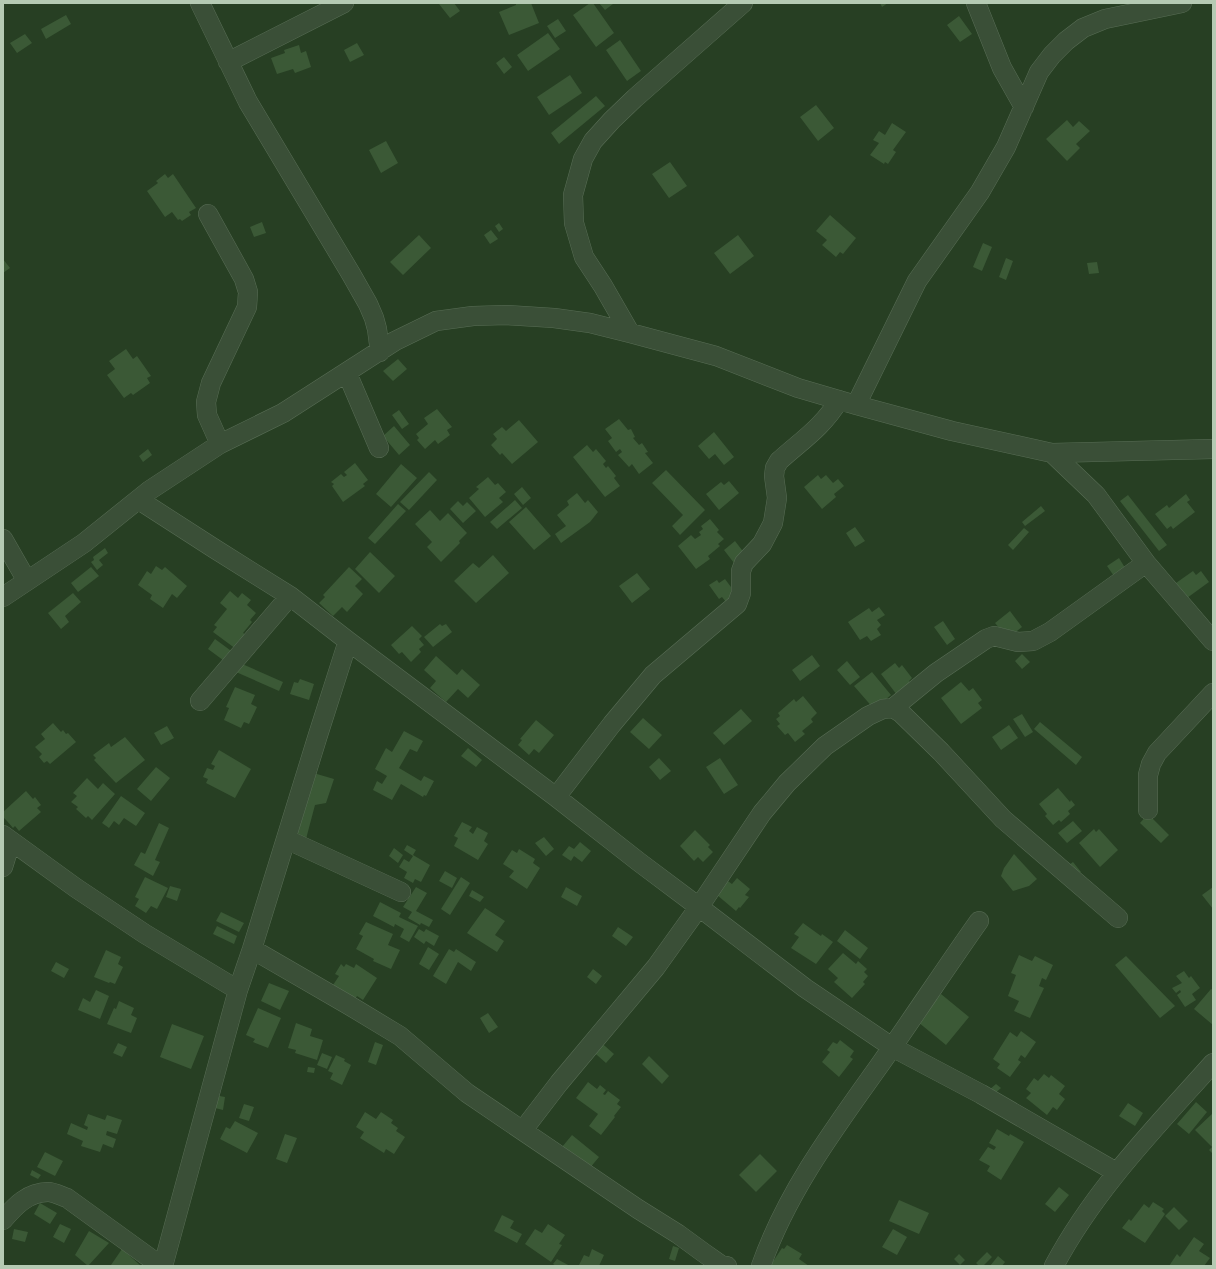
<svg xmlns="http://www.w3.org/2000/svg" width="1216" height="1269" font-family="'Fira Sans Condensed',sans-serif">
  <rect width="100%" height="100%" fill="#273f23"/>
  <path fill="#3b5936" d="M440 3H454L460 11 450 18 439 4Z
    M516 3H531L539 23 509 35 499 12 516 5Z
    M590 3H593L614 33 596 47 573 15Z
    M599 3H612L613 4 605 10Z
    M880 3H888L882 7Z
    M66 15 71 24 46 39 41 29Z
    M959 16 972 34 960 42 947 25Z
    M558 19 566 31 555 38 547 26Z
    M548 33 560 49 528 71 517 55Z
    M25 34 32 43 17 53 10 43Z
    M620 40 641 71 627 81 606 50Z
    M357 43 364 55 350 62 344 50Z
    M299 45 301 53 306 51 311 67 295 73 293 69 277 74 271 58 285 53 284 50Z
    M504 57 512 67 504 74 496 63Z
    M570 75 582 93 549 115 537 97Z
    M596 96 605 106 559 144 551 133Z
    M816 105 834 128 818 141 800 117Z
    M1067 120 1073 127 1079 121 1090 131 1076 144 1080 148 1067 161 1046 139Z
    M892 123 906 132 893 150 896 152 888 164 885 162 884 164 870 155 879 143 873 140 879 131 885 135Z
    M386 141 398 163 381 173 369 150Z
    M670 162 687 186 669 198 652 174Z
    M165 174 168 178 173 174 196 208 189 212 191 215 182 221 180 219 178 220 172 212 165 217 147 191 158 183 156 181Z
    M830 215 856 238 843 254 840 252 836 257 822 245 827 240 816 231Z
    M262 222 266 233 254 237 250 227Z
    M499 223 503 229 499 232 495 226Z
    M491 230 498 239 490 244 484 235Z
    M419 235 431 248 403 275 390 262Z
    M738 235 754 256 730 274 714 253Z
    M983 243 992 247 982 271 973 267Z
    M1006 258 1013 261 1006 280 999 277Z
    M3 259 10 268 3 273Z
    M1097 262 1099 273 1089 274 1087 263Z
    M126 349 133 359 137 356 151 376 147 378 150 383 133 395 131 393 124 398 107 375 115 369 109 361Z
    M398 359 407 369 393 381 383 371Z
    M437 409 452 427 447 430 450 435 438 444 435 440 425 449 417 440 419 438 416 434 428 424 424 418Z
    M399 410 409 424 402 429 392 415Z
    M619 419 628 430 631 429 635 437 633 438 639 445 642 443 648 452 645 453 653 463 639 474 632 464 629 467 618 455 622 452 620 449 616 452 608 441 612 438 605 429Z
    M519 420 538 442 512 464 502 453 500 455 491 445 497 439 493 434 502 427 506 431Z
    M394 426 410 445 399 455 383 436Z
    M714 432 734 457 724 465 715 454 709 459 698 446Z
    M587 445 593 452 596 449 606 461 603 464 606 468 608 466 616 476 614 478 620 486 605 497 573 457Z
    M148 449 152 455 143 462 139 456Z
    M355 463 368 480 363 484 365 486 343 502 332 486 334 484 331 482 341 474 344 477 347 475 344 472Z
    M401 464 417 478 391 507 376 494Z
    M666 470 705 510 680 535 672 526 683 515 652 483Z
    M429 472 437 480 409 510 400 502Z
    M818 475 821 479 826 475 833 483 838 479 844 486 834 494 836 497 822 509 804 487Z
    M488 477 495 485 498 483 506 492 499 498 503 502 485 517 469 498 479 489 476 487Z
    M729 481 739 493 719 510 706 494 721 482 724 485Z
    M522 487 531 498 523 505 514 494Z
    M577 493 585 503 588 500 598 512 590 522 561 543 555 534 566 526 557 515 569 505 567 501Z
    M1186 494 1190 500 1187 502 1195 512 1173 529 1171 526 1167 529 1155 514 1167 505 1169 508Z
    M1128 495 1167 545 1159 551 1120 501Z
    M515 500 522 508 497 529 490 522Z
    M458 501 463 506 467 502 476 511 463 523 450 509Z
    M398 504 406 511 375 544 368 538Z
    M1041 506 1045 511 1025 526 1022 522Z
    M526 507 551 536 534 550 509 522Z
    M430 510 440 521 448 513 467 533 459 541 460 543 441 562 427 547 432 542 415 524Z
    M710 519 719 530 717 532 724 539 718 544 720 546 708 556 710 559 696 569 678 546 691 535 695 539 701 535 699 532 703 529 701 526Z
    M855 527 865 541 855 547 846 533Z
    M1024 528 1029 532 1013 550 1008 545Z
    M735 541 745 554 734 563 724 550Z
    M105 548 108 553 99 560 103 565 97 570 91 562 94 560 93 557Z
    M370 552 395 576 379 593 355 569Z
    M493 555 509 573 476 603 454 581 473 563 479 568Z
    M1119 558 1127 571 1116 579 1107 566Z
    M156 566 162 570 165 567 187 586 177 598 172 594 163 608 150 599 152 595 138 585 147 571 151 574Z
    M91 567 99 576 78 592 71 583Z
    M349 567 362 579 355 586 363 594 347 612 342 607 333 616 319 603 325 597 323 595Z
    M1193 571 1196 575 1201 571 1209 582 1187 598 1176 583Z
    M637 573 650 589 632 603 619 586Z
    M725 579 734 591 733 597 726 602 722 597 719 599 709 585 717 580 719 583Z
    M230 591 238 598 242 593 251 600 247 605 256 613 250 620 252 622 243 633 247 635 236 649 213 632 217 627 214 625 227 609 220 603Z
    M73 593 81 602 65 616 69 622 61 629 48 613Z
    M879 607 885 615 877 620 881 625 877 629 881 635 871 641 867 636 860 640 848 622 869 608 872 612Z
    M1010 611 1022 627 1008 638 995 623Z
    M943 621 955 639 947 645 934 627Z
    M440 624 442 626 446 624 452 632 433 647 424 637Z
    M412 626 422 636 419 639 424 645 419 649 421 652 411 662 402 652 399 654 391 645Z
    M215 639 234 653 227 663 208 649Z
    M1022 654 1030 662 1022 669 1015 661Z
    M812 655 820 666 800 681 792 670Z
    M436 656 457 675 462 669 480 685 468 698 458 689 446 702 430 688 436 681 424 670Z
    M847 661 860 677 850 685 837 670Z
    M240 663 283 682 279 691 236 672Z
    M895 663 899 668 902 665 912 678 909 681 911 684 897 695 881 674Z
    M872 672 891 695 874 709 854 686Z
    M300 679 314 684 309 700 290 694 294 682 298 683Z
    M961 682 969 691 973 688 982 700 978 703 982 708 961 724 941 698Z
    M235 687 255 695 251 704 257 707 249 724 244 722 241 728 224 720 229 708 226 707Z
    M803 696 817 713 811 719 813 722 802 731 805 734 795 742 788 733 785 735 777 726 780 724 776 719 780 716 778 713 794 699 796 702Z
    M741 709 752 721 724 745 713 733Z
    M1022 714 1033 732 1025 737 1013 719Z
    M643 718 662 735 649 749 630 732Z
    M536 720 554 735 539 753 534 749 529 755 518 745 522 740 520 739Z
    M1040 722 1082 757 1076 765 1034 729Z
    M53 723 61 732 63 730 66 734 68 733 76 742 50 764 47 761 44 763 39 757 42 754 35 747 45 739 41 734Z
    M1009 725 1018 738 1001 750 992 737Z
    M167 726 174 738 161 745 154 733Z
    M404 731 423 741 417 752 410 749 399 768 421 781 424 776 434 781 426 796 424 795 423 797 401 784 392 800 373 790 377 781 382 784 387 776 375 769 386 748 392 752Z
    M125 737 145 760 116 783 94 760 96 758 93 755 109 743 111 747Z
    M468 748 482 760 476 767 461 756Z
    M219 750 251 769 235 798 206 783 208 779 203 777 207 768 213 770 215 766 211 764Z
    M659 758 671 771 660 780 649 767Z
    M720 758 738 785 724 794 706 767Z
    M156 767 170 778 151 801 137 789Z
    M310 772 334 779 326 803 315 805 306 839 288 836Z
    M87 778 98 789 103 783 115 794 92 820 88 816 86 818 76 809 78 807 71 802 77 796 73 793Z
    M1058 788 1070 802 1071 800 1075 805 1068 811 1070 814 1061 822 1059 820 1053 825 1045 816 1047 814 1039 804Z
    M26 791 33 799 35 797 41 805 37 808 41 812 19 831 15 826 13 828 7 821 3 817V812Z
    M121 796 145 813 136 826 124 818 119 825 114 821 109 828 102 823Z
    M1148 814 1169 835 1161 843 1140 823Z
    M1073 821 1082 831 1067 843 1058 833Z
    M462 822 472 827 469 831 473 834 477 827 488 833 484 841 488 844 478 860 454 846 458 838 454 836Z
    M159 823 169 828 155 860 160 862 153 876 134 865 141 852 145 854Z
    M1094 829 1096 832 1099 829 1118 850 1100 867 1079 843Z
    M695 830 710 845 708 847 713 852 703 862 698 857 694 861 680 846Z
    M544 837 554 849 546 856 535 843Z
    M580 842 591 851 582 862 574 856 571 861 562 855 569 846 574 849Z
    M407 845 416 850 413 855 430 865 421 882 415 879 413 883 404 878 407 872 399 867 404 859 409 862 413 856 404 850Z
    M394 848 403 855 398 863 389 856Z
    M519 849 535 859 533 863 540 868 527 889 509 877 514 871 503 864 512 850 517 853Z
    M1014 854 1037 879 1029 886 1013 891 1001 876 1004 868Z
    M1073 862 1081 872 1074 877 1066 867Z
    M445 871 457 878 452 888 439 881Z
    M145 877 168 888 157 909 151 906 146 913 135 906 139 899 135 897Z
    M461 877 470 883 450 915 441 909Z
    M737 878 750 889 745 895 749 897 740 908 739 907 736 911 717 895 725 879 732 884Z
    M170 886 181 889 177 901 166 897Z
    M416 887 427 893 416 911 433 920 429 927 421 923 420 925 408 918 412 912 403 907Z
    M566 887 582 896 577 906 561 897Z
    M1213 887V909L1202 895Z
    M472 890 484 897 480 902 469 896Z
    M380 902 401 913 399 917 418 926 409 942 400 937 404 929 395 924 394 927 373 916Z
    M485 908 505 921 495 935 504 941 497 952 467 933Z
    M221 912 244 923 239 932 216 921Z
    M366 922 393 934 388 945 400 950 391 969 373 961 374 959 356 949 363 936 359 934Z
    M803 923 821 936 822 934 833 942 816 964 791 948 799 937 794 934Z
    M217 926 237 936 234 944 213 934Z
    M618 927 633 937 626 946 612 936Z
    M419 929 424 932 426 929 439 936 434 946 426 941 424 944 414 937Z
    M845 930 868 948 860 959 837 941Z
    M428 947 439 954 429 970 419 964Z
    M449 949 454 952 456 949 476 962 471 971 458 962 446 984 433 976Z
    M106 950 121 957 118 964 123 967 115 984 110 982 109 983 94 977Z
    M843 953 856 964 858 961 867 969 864 972 868 976 863 982 865 984 852 998 834 982 838 978 828 969Z
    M1019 955 1032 961 1035 956 1053 965 1046 980 1042 978 1039 986 1044 988 1030 1018 1014 1011 1019 1001 1008 996 1016 975 1011 973Z
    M1126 956 1175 1006 1160 1018 1115 965Z
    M56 962 69 969 64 978 51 971Z
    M341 964 344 967 346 964 354 968 356 964 377 978 363 1000 357 996 354 1001 331 988 339 976 335 974Z
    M593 969 602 976 596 984 587 977Z
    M1184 971 1189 978 1191 976 1200 988 1192 994 1196 1000 1185 1007 1177 995 1181 992 1180 990 1176 993 1172 988 1182 983 1176 976Z
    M269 983 289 991 280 1010 261 1001Z
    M1211 989 1213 990V1025L1194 1009Z
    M96 990 109 996 100 1019 78 1010 83 998 90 1002Z
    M941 994 969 1017 946 1045 918 1022Z
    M119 1001 134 1008 131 1015 137 1018 131 1033 107 1024 114 1008 116 1009Z
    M258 1008 281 1018 268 1048 253 1042 255 1039 246 1035Z
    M488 1013 498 1027 489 1033 480 1018Z
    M296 1023 312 1029 310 1036 323 1040 317 1060 295 1053 296 1050 288 1048Z
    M172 1024 204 1036 191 1069 160 1057Z
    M1021 1031 1036 1042 1025 1058 1021 1055 1018 1060 1021 1062 1010 1077 997 1068 1000 1064 993 1059 1010 1032 1017 1037Z
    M597 1039 614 1054 606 1063 589 1048Z
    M840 1040 854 1051 850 1057 853 1059 839 1077 822 1062 830 1052 827 1050 833 1042 837 1044Z
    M375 1042 383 1045 376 1065 368 1062Z
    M118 1043 127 1047 122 1057 113 1053Z
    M322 1053 332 1057 327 1069 317 1065Z
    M336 1055 345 1059 344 1061 351 1065 342 1085 330 1079 333 1073 328 1071Z
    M649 1056 669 1076 662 1084 642 1064Z
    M308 1067 315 1068 314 1073 307 1072Z
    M1044 1074 1049 1078 1051 1075 1065 1086 1059 1094 1065 1099 1057 1110 1053 1107 1047 1115 1026 1098 1031 1093 1026 1089 1034 1078 1038 1081Z
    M588 1082 597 1089 600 1085 606 1090 603 1094 605 1095 608 1091 620 1100 617 1104 621 1107 614 1116 615 1117 601 1135 589 1126 598 1114 576 1098Z
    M996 1084 1001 1088 993 1095 989 1090Z
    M214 1095 225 1097 223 1110 211 1107Z
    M1196 1102 1207 1112 1189 1134 1177 1124Z
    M1128 1103 1143 1113 1135 1126 1119 1116Z
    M244 1104 254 1107 249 1121 239 1118Z
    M365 1112 376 1119 381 1112 393 1120 391 1123 398 1128 396 1131 405 1137 394 1154 386 1149 384 1153 360 1138 364 1132 356 1127Z
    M1213 1113V1154L1209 1150 1212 1147 1195 1130Z
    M88 1114 105 1120 107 1115 122 1120 117 1134 107 1131 106 1135 116 1139 113 1148 103 1144 100 1152 81 1146 83 1141 67 1134 71 1123 87 1130 88 1127 84 1125Z
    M235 1121 258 1133 247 1153 220 1139 226 1127 230 1129Z
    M997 1129 1009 1136 1010 1134 1024 1142 1001 1180 987 1171 990 1166 979 1160 988 1147 994 1150 996 1147 989 1143Z
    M285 1134 297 1138 287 1163 276 1159Z
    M572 1135 599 1157 589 1169 562 1147Z
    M45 1152 63 1161 55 1176 37 1167Z
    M760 1154 777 1171 756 1192 739 1175Z
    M32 1170 41 1175 38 1179 30 1175Z
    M1059 1187 1069 1195 1055 1212 1045 1204Z
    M899 1200 929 1213 919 1234 889 1221Z
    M1153 1202 1164 1209 1162 1211 1165 1214 1145 1243 1122 1228 1129 1219 1131 1221 1144 1204 1149 1208Z
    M40 1203 57 1213 50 1224 34 1214Z
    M1174 1207 1188 1221 1179 1230 1165 1216Z
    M502 1215 514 1221 510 1228 522 1234 517 1243 494 1231Z
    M60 1224 71 1229 64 1243 53 1237Z
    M548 1224 565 1235 559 1244 562 1245 551 1262 525 1244 535 1229 542 1233Z
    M14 1229 28 1232 25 1242 12 1239Z
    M893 1229 907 1237 897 1255 882 1247Z
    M89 1231 109 1243 88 1266 75 1255Z
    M1194 1237 1204 1244 1199 1251 1210 1258 1204 1266H1169L1177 1254 1180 1257Z
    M787 1245 802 1254 799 1259 809 1266H770L782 1248 784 1249Z
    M673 1246 679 1248 675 1261 669 1259Z
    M122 1249 141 1266 111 1265Z
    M592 1249 604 1255 599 1266 579 1265 584 1255 589 1257Z
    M987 1252 992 1257 983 1266H979L976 1263Z
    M959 1254 965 1260 960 1265 954 1259Z
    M998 1256 1005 1262 1002 1266H990Z
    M557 1259 570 1266H556L553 1264Z"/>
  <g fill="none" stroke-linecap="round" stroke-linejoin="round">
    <defs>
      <path id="minor" d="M200 3 248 102 351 274 368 304 374 318 377 329 380 352
        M976 3 1002 68 1024 107
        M228 62 344 3
        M208 214 244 279 248 292 247 307 211 383 206 402 207 415 220 444
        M630 333 603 286 584 257 574 223 573 195 583 159 593 141 612 120 635 98 743 3
        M347 373 379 448
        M856 405 917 281 980 192 1006 147 1039 72 1052 55 1066 41 1083 28 1105 19 1182 3
        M1052 453 1213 449
        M139 500 215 549 290 596 348 641 556 797 639 862 699 907 805 988 892 1047 981 1094 1116 1172
        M3 539 27 581
        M3 597 84 543 150 490 220 444 283 413 395 341 436 321 473 316 506 315 554 318 590 323 630 333 716 356 798 388 856 405 952 431 1052 453 1096 495 1146 563 1213 641
        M200 701 290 596
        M893 708 936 673 986 639 994 636 1018 642 1033 641 1050 632 1146 563
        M556 797 612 724 653 675 737 604 741 593V571L744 563 762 544 773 523 777 498 774 476 775 468 779 461C801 441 823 427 839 400
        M1148 810V775L1151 764 1157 753 1213 693
        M3 835 76 888 145 934 238 990
        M286 839 401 892
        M3 867 11 841
        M252 949 347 1004 400 1036 467 1093 638 1209 678 1234 704 1253 721 1265 727 1266
        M523 1130 559 1083 656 967 699 907 762 813 787 783 825 746 868 716 883 709 893 708 901 713 941 752 1003 819 1118 918
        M3 1220C15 1206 28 1192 48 1192 54 1192 61 1196 67 1198L161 1266
        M163 1266 238 990 252 949 318 735 348 641
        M761 1266C787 1192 834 1129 879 1066 913 1018 945 969 979 921
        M1054 1266C1094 1190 1156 1127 1213 1063"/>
    </defs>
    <use href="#minor" stroke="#586d55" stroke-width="20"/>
    <use href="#minor" stroke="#3a4f37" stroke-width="19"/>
  </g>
  <rect width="1216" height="1269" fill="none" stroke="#b5cab3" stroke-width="8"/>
</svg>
